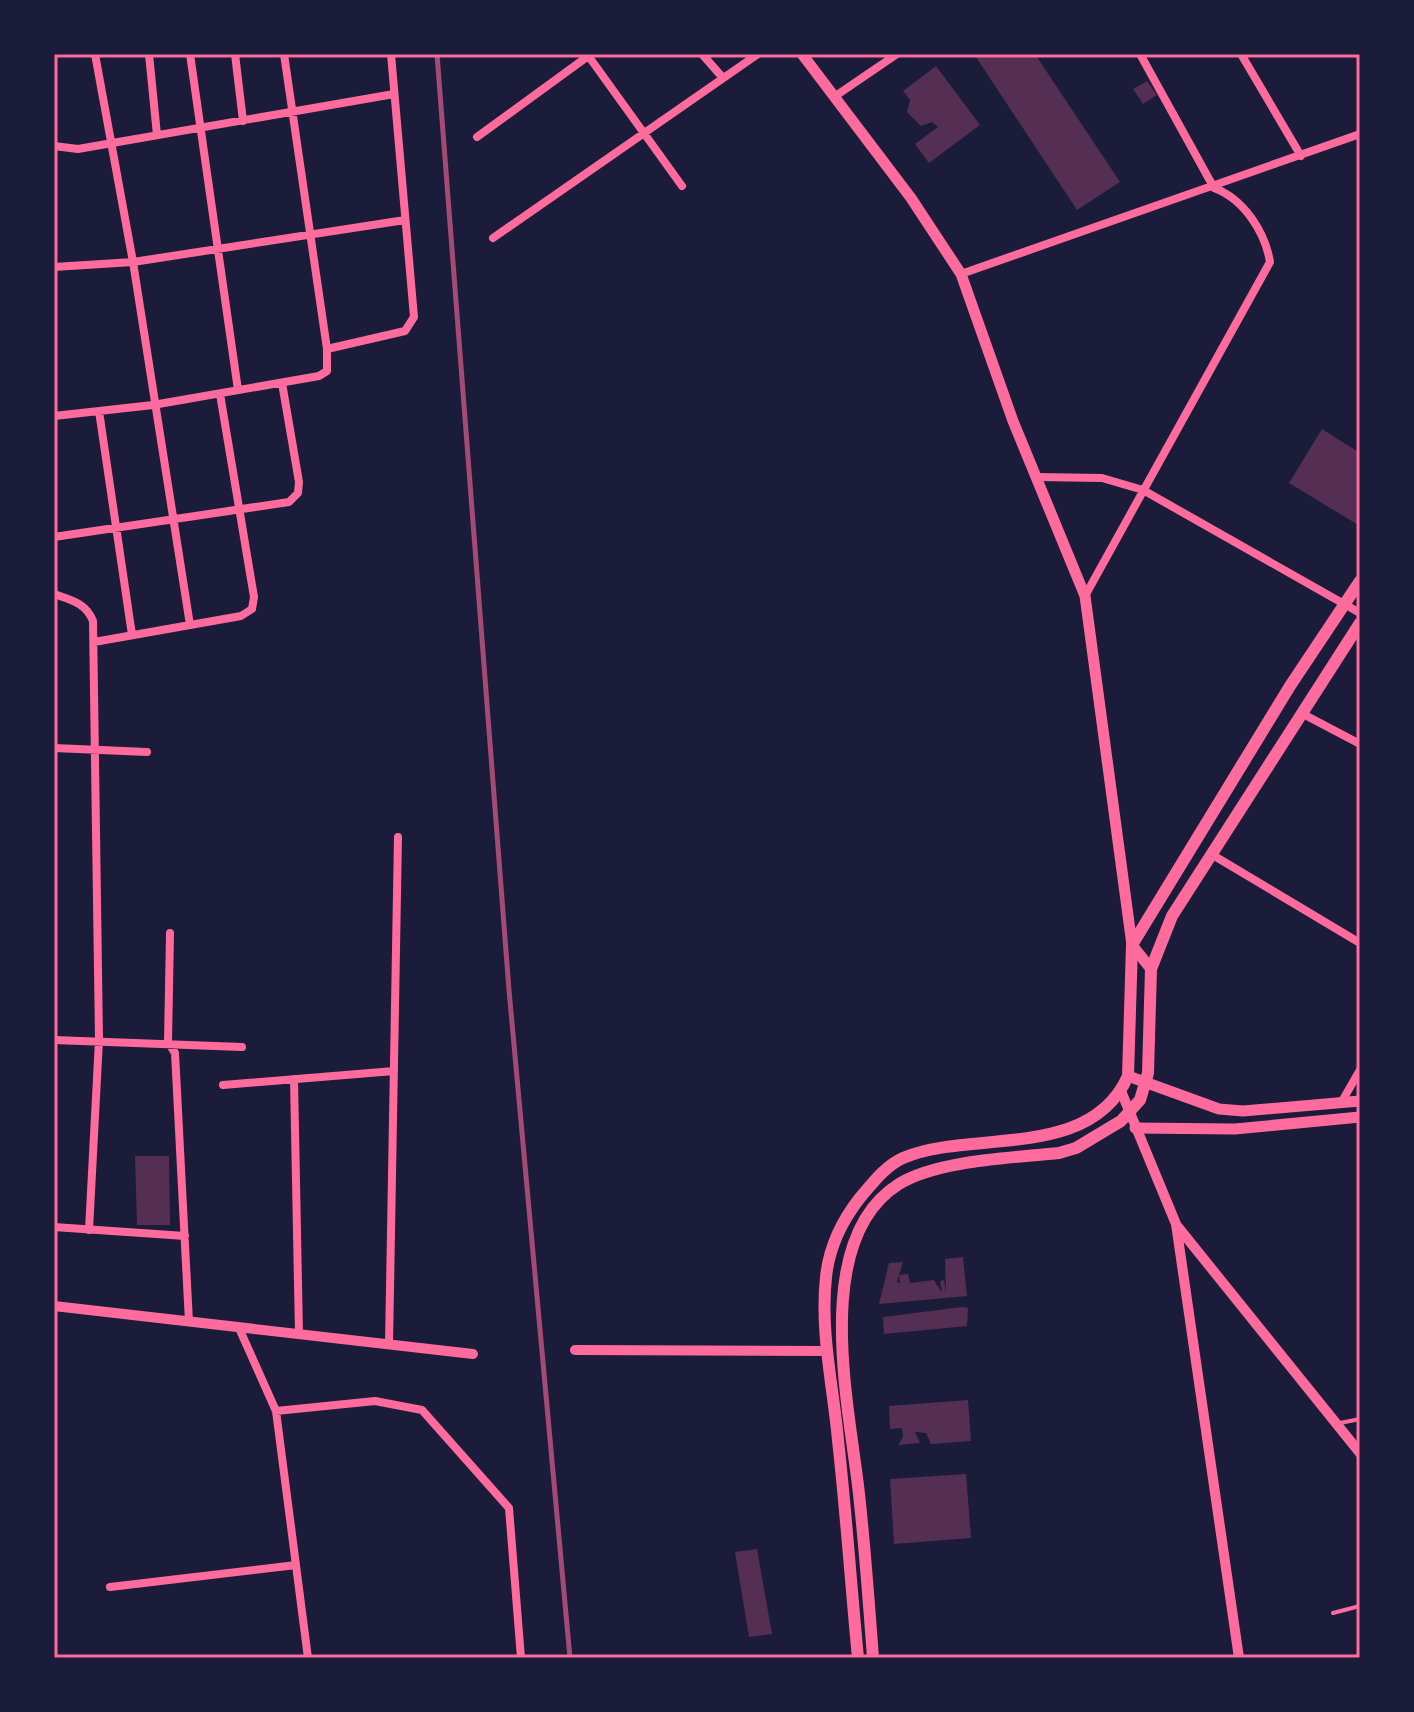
<svg xmlns="http://www.w3.org/2000/svg" width="1414" height="1712" font-family="'Roboto Condensed',sans-serif">
  <rect width="100%" height="100%" fill="#1b1b3a"/>
  <path fill="#542f53" d="M974 54H1035L1120 182 1077 210Z
    M936 66 980 125 929 163 915 144 938 127 932 122 921 126 907 112 910 100 903 91Z
    M1147 81 1157 95 1143 104 1133 89Z
    M1322 429 1360 453V526L1289 483Z
    M135 1156H169L170 1225H137Z
    M963 1257 967 1296 879 1304 889 1263 903 1262 897 1282 900 1283 899 1275 908 1274 910 1283 934 1280 942 1293 940 1281 944 1280 946 1294 945 1259Z
    M962 1307 968 1308 967 1326 884 1334 883 1317Z
    M968 1400 971 1441 931 1444 926 1433 915 1432 920 1443 898 1445 903 1437 902 1428 890 1429 889 1406Z
    M966 1474 971 1538 894 1544 890 1479Z
    M757 1549 772 1634 749 1637 735 1552Z"/>
  <g fill="none" stroke-linecap="round" stroke-linejoin="round">
    <path stroke="#ff6b9d" stroke-width="4" d="M1340 1423 1360 1419
      M1333 1613 1360 1606"/>
    <path stroke="#ff6b9d" stroke-width="8" d="M95 54 133 262 190 625
      M149 54 157 135
      M190 54 238 390
      M235 54 243 121
      M587 54 682 186
      M702 54 723 78
      M1241 54 1301 156
      M834 97 897 54
      M477 137 591 54
      M54 146 78 149 394 94
      M493 238 758 54
      M54 267 133 262 405 220
      M961 274 1360 134
      M327 349 405 331 414 317 391 54
      M99 411 132 635
      M54 416 153 405 319 376 327 371V349L284 54
      M1036 477 1102 478 1143 490 1360 613
      M54 537 289 502 298 493 299 482 282 383
      M54 594C71 600 86 603 93 621L99 1040 89 1230
      M1085 596 1270 262C1265 232 1244 199 1214 188L1140 54
      M94 642 241 616 252 609 254 597 220 394
      M1303 714 1360 744
      M54 748 147 752
      M1211 854 1360 943
      M170 933 168 1042 175 1053 189 1322
      M54 1040 242 1047
      M294 1079 299 1334
      M223 1085 394 1071
      M1341 1103 1360 1070
      M54 1227 185 1236
      M239 1328 276 1411 375 1401 422 1410 509 1508 521 1658
      M389 1345 398 837
      M276 1411 308 1658
      M110 1587 296 1565"/>
    <path stroke="#ff6b9d" stroke-width="10" d="M1121 1091 1176 1224 1239 1658
      M1178 1227 1360 1453
      M54 1306 473 1354
      M575 1350 826 1351"/>
    <path stroke="#ff6b9d" stroke-width="11" d="M802 54 911 198 961 274 1013 421 1085 596 1132 945 1151 969
      M1128 1076 1219 1109 1243 1111 1360 1101
      M1135 1128 1235 1129 1360 1117"/>
    <path stroke="#ff6b9d" stroke-width="12" d="M858 1658C851 1585 846 1512 838 1440 833 1385 820 1332 826 1277 829 1248 842 1221 859 1199 872 1184 885 1166 903 1158 969 1129 1090 1162 1128 1076L1132 945 1290 686 1360 581
      M873 1658C869 1603 865 1549 859 1494 850 1409 809 1240 899 1184 938 1160 1013 1158 1059 1153L1076 1148 1121 1121 1140 1100 1148 1073 1151 969 1172 916 1360 623"/>
    <path stroke="#a44b75" stroke-width="5" d="M437 54 509 990 570 1658"/>
  </g>
  <rect width="1414" height="1712" fill="none" stroke="#1b1b3a" stroke-width="112"/>
  <rect x="56" y="56" width="1302" height="1600" fill="none" stroke="#ff6b9d" stroke-width="3"/>
</svg>
